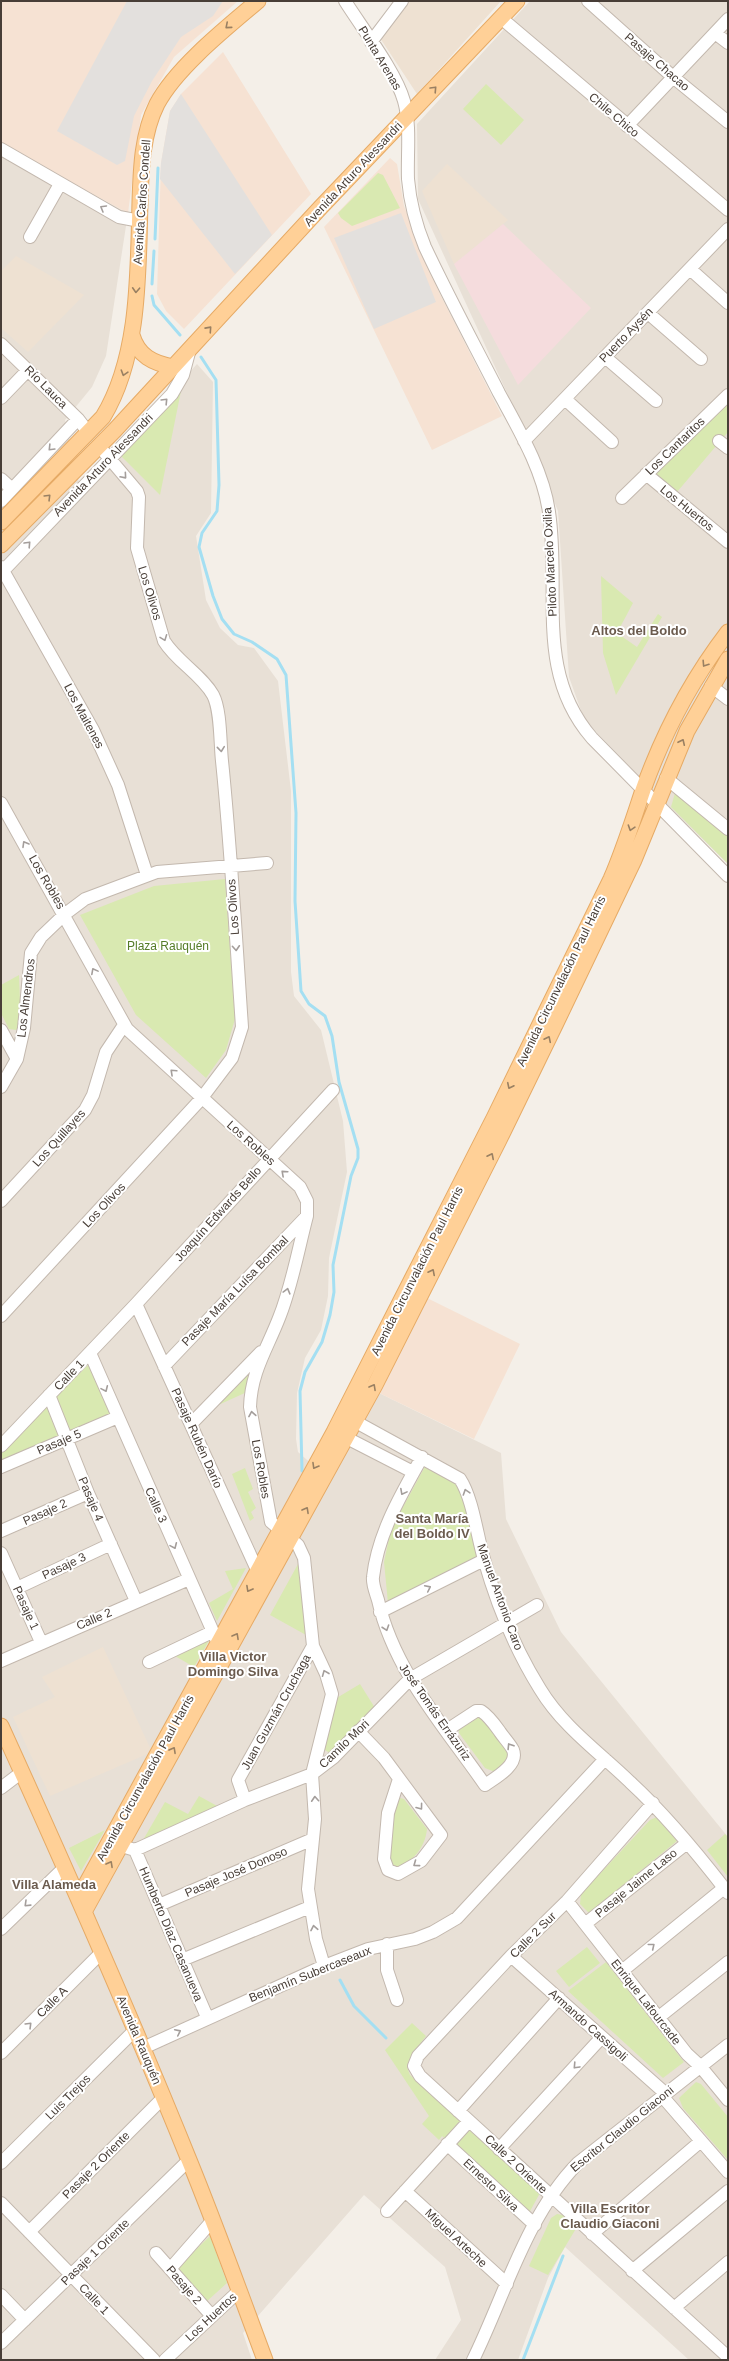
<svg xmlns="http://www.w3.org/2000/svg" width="729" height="2361" font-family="Arial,sans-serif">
  <rect width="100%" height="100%" fill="#f4efe8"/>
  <path fill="#e8e0d6" d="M530 1H728V864L653 791 584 719 569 677 558 511 530 443 418 199 417 124Z
    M1 145 128 213 106 356 92 387 65 420 80 487 116 452 197 364 213 382 211 513 196 536 206 600 220 628 238 645 254 648 278 681 291 791V972L294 996 321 1030 343 1121 347 1172 329 1258 328 1296 321 1330 305 1358 297 1393 296 1439 298 1452 331 1481 377 1392 501 1453 506 1519 561 1632 728 1837V2360H689L565 2247 548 2278 518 2360H435L461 2320 445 2267 364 2195 243 2333 252 2360H1Z"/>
  <path fill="#f6e2d3" d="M1 1H238L174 57 141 115 128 213 1 145Z
    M223 52 311 194 184 329 166 311 157 294 161 163 170 111 181 94Z
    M390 158 397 164 404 206 440 294 502 416 432 450 324 227Z
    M425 1297 520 1344 474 1439 377 1392Z"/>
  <path fill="#eee1d2" d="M404 1H501L417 94 378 35Z
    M447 164 508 220 454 264 422 191Z
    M16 256 84 295 28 352 1 328V271Z
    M103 1647 152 1752 50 1796 13 1717 55 1697 42 1677Z"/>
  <path fill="#f5dcdd" d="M503 224 591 308 518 385 454 264Z"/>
  <path fill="#d9e9b1" d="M486 84 524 120 501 145 463 109Z
    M378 173 383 175 400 208 352 226 341 218 338 213Z
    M181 391 160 495 120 455Z
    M728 402V432L677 492 654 472Z
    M601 576 633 603 617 633 637 647 658 614 662 617 616 695 603 653Z
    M675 793 728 836V864L671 807Z
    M225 879 235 1019 226 1050 206 1078 136 1015 80 915 154 886Z
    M19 975 21 1025 16 1030 9 1029 1 1013V985Z
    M259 1360 247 1392 214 1407Z
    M89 1364 111 1415 67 1434 54 1399Z
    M49 1403 62 1436 1 1464V1454Z
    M428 1461 457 1478 479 1555 388 1603 384 1562 391 1529Z
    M245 1468 253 1489 248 1492 256 1508 251 1512 254 1518 250 1521 232 1474Z
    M298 1564 306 1635 270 1615Z
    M246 1568 217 1621 209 1603 233 1589 225 1571Z
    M211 1637 194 1667 175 1656Z
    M360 1684 375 1708 330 1753 323 1749 335 1699Z
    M479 1717 485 1719 505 1746 508 1753 507 1760 495 1772 485 1768 459 1733V1729Z
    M199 1796 219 1807 143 1840 165 1802 188 1814Z
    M400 1798 404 1799 427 1829C425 1848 413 1862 395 1868L388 1860 394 1802Z
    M657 1817 677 1841 589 1913 580 1904 581 1894 650 1820Z
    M105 1830 81 1871 69 1848Z
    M725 1834 728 1837V1877L707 1850Z
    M587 1947 600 1963 569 1987 556 1971Z
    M606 1962 684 2062 663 2078 568 1991Z
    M412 2023 426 2036 412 2055 407 2067 410 2075 540 2193 529 2213 442 2136 439 2140 422 2124 429 2116 385 2050Z
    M696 2082 701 2084 728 2117V2160L683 2108 679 2098Z
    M557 2214 563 2215 577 2227 548 2275 529 2266 551 2218Z
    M210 2236 227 2283 205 2303 180 2273 179 2266Z"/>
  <path fill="#e3e0dd" d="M127 1H223L213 16 181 37 152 81 134 116 125 161 117 165 57 131Z
    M181 94 272 235 235 274 160 179 161 163 170 111Z
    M401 213 436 302 374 329 334 238Z"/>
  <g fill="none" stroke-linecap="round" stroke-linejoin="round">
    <path stroke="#a4dff2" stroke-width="3" d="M155 239 158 168
      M152 284 154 251
      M152 296 154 305 180 335
      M201 357 216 380 219 485 217 511 202 533 199 547 213 596 222 619 234 634 252 642 277 659 286 675 296 813 295 901 301 991 309 1004 325 1016 332 1036 339 1082 358 1149V1158L351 1176 333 1265 334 1292 330 1315 322 1342 305 1372 300 1391 302 1471
      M340 1980 354 2006 386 2038
      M523 2360 563 2256"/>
    <defs>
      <path id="minor" d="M345 1C362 28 396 72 404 101 411 126 407 153 408 179 410 203 416 225 425 247 448 296 474 344 499 393 519 430 543 470 549 512 561 592 534 671 592 738L728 876
        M588 1 673 77 728 122
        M501 18 728 210
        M715 33 728 43
        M371 42 402 1
        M627 126 728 19
        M1 149 119 217 140 221
        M30 237 60 184
        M690 269 728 303
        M648 313 701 359
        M1 344 78 419 88 432
        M605 357 656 401
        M1 398 28 370
        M565 399 612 442
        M524 441 728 229
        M719 441 728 448
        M646 474 728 542
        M1 479 12 489
        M622 498 728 395
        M1 501 78 419
        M1 567 93 730 118 785 147 875
        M1 573 172 394 183 375 190 349
        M711 686 728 699
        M666 778 728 829
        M1 803 127 1029 300 1187 307 1201V1216C298 1250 292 1286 279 1318 267 1349 251 1372 250 1407L271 1522 298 1545 304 1558 313 1646 326 1674 332 1694 312 1774 315 1819 308 1889 316 1939 324 1966
        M1 1030 17 1059
        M1 1087 17 1059 24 1028 31 953 41 937 65 914 85 899 157 872 267 863
        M1 1201 85 1110 93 1095 106 1052 124 1025
        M136 1304 258 1572
        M1 1316 201 1099 232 1058 242 1027C236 939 231 849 222 761 220 743 221 710 213 695 201 674 177 662 164 641L137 548 139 497 137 491 99 446
        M90 1353 221 1650
        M164 1366 306 1217
        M49 1395 88 1493 136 1601
        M347 1417 460 1479C473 1499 477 1536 484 1559 497 1605 515 1649 540 1689 563 1727 599 1752 630 1782 666 1815 698 1854 728 1893
        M191 1424 261 1352
        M339 1434 413 1472
        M1 1446 136 1304 333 1090
        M422 1457C401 1495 378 1533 373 1577 372 1584 376 1593 378 1600 394 1671 444 1726 485 1785 495 1778 519 1765 513 1750 510 1744 504 1738 500 1732 495 1725 489 1716 481 1711H476L447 1730
        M1 1467 118 1417
        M1 1531 88 1493
        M1 1553 41 1642
        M17 1588 111 1544
        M380 1612 484 1560
        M1 1661 189 1579
        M149 1662 212 1632
        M358 1731 384 1758 441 1835 421 1861 398 1874 388 1870 384 1859 388 1813 399 1779
        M1 1788 22 1772
        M245 1800 238 1780 313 1646
        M653 1803 567 1901 511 1956 418 2056 414 2066 420 2076 728 2357
        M112 1843 135 1850 245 1800 312 1774 333 1758 410 1679 537 1605
        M135 1850 207 2017
        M567 1901 687 2054 700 2066 728 2100
        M159 1905 313 1839
        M585 1924 687 1843
        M1 1929 65 1867
        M387 1944V1970L397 2000
        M511 1956 665 2093
        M182 1960 310 1907
        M622 1971 724 1888
        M659 2017 728 1962
        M143 2048 324 1966 368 1949 415 1939 433 1932 457 1918 605 1759
        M1 2053 102 1952
        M662 2096 728 2172
        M458 2111 559 1998
        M447 2144 535 2225
        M499 2149 602 2037
        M1 2163 135 2030
        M405 2191 507 2284
        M1 2203 154 2360
        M387 2211 469 2121
        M29 2232 163 2098
        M592 2234 701 2141
        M156 2253 212 2316
        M170 2269 212 2221
        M632 2271 728 2191
        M1 2295 25 2320
        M674 2308 728 2262
        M1 2343 189 2160
        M165 2360 239 2291
        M473 2360C505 2295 526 2216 578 2163L728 2045"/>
      <path id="major" d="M132 335C138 356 153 363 173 367
        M1 522 103 417C140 356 138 272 140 202 141 169 142 134 157 104 176 68 226 28 258 1
        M1 545 115 430 320 208 517 1
        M1 1726C66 1869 130 2014 189 2160 216 2226 240 2293 265 2360
        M79 1897 334 1432 494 1118 611 879C624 849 633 820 643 790 663 734 692 679 728 632
        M85 1910 375 1385 499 1140 556 1023 634 860 687 731 728 659"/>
    </defs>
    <use href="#minor" stroke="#c3b8ae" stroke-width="14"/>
    <use href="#major" stroke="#e6aa65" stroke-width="17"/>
    <use href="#minor" stroke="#fff" stroke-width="12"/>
    <use href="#major" stroke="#ffd097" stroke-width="15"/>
  </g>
  <defs><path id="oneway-chevron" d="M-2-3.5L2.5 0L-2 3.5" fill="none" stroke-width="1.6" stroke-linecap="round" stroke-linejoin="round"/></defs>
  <g stroke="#9a8062">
    <use href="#oneway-chevron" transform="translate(228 26) rotate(139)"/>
    <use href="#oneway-chevron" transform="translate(434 89) rotate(-47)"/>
    <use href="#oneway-chevron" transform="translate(136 290) rotate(93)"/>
    <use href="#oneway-chevron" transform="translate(209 329) rotate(-48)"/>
    <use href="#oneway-chevron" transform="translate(124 373) rotate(107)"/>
    <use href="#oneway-chevron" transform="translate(48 497) rotate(-45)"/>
    <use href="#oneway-chevron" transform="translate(705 664) rotate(123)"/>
    <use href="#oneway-chevron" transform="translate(682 742) rotate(-65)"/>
    <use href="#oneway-chevron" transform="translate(631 828) rotate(108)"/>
    <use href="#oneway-chevron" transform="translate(548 1039) rotate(-64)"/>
    <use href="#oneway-chevron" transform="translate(510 1086) rotate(116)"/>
    <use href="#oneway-chevron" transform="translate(491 1156) rotate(-63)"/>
    <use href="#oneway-chevron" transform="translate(432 1272) rotate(-63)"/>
    <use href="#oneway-chevron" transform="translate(373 1387) rotate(-61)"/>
    <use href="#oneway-chevron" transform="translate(315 1466) rotate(120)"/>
    <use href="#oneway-chevron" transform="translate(306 1510) rotate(-61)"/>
    <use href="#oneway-chevron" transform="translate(249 1589) rotate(119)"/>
    <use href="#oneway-chevron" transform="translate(236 1636) rotate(-61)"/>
    <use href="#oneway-chevron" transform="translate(173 1750) rotate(-61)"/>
    <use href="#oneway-chevron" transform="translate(110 1864) rotate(-61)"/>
  </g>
  <g stroke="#a49e9b">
    <use href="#oneway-chevron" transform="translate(103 208) rotate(-150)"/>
    <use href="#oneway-chevron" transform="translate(165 401) rotate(-46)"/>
    <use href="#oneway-chevron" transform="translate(51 448) rotate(134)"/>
    <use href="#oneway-chevron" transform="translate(124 476) rotate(49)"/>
    <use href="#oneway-chevron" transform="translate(28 544) rotate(-47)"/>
    <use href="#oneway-chevron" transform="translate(164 638) rotate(69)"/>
    <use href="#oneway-chevron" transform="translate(221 749) rotate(84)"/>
    <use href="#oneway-chevron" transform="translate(25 844) rotate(-120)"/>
    <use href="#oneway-chevron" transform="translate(236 948) rotate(86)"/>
    <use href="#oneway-chevron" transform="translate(94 971) rotate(-118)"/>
    <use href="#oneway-chevron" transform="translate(173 1072) rotate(-137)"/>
    <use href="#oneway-chevron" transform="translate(284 1173) rotate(-138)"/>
    <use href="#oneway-chevron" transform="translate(287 1291) rotate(-75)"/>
    <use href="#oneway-chevron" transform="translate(105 1389) rotate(66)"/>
    <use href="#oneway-chevron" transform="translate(252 1414) rotate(-100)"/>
    <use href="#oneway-chevron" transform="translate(403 1492) rotate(118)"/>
    <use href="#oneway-chevron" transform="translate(466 1492) rotate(-108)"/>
    <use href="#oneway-chevron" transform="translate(174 1546) rotate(66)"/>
    <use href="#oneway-chevron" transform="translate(428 1588) rotate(-26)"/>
    <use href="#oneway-chevron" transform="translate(386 1628) rotate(71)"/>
    <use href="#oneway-chevron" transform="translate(325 1673) rotate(-112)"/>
    <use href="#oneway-chevron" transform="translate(510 1746) rotate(-122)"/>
    <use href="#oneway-chevron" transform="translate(315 1799) rotate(-94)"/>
    <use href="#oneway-chevron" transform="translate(420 1807) rotate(53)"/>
    <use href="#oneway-chevron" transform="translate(416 1864) rotate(144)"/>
    <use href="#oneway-chevron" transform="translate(27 1904) rotate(136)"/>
    <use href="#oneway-chevron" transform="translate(314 1928) rotate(-101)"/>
    <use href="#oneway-chevron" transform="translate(652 1946) rotate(-39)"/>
    <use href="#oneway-chevron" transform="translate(29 2025) rotate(-45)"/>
    <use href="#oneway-chevron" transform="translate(178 2032) rotate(-26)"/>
    <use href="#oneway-chevron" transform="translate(576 2066) rotate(133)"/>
  </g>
  <g text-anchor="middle" stroke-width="4" stroke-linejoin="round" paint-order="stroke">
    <g font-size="12" fill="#483e37" stroke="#fff">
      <text transform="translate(380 58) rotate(59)" y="4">Punta Arenas</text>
      <text transform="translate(657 62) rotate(41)" y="4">Pasaje Chacao</text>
      <text transform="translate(614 115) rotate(40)" y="4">Chile Chico</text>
      <text transform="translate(353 174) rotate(-47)" y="4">Avenida Arturo Alessandri</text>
      <text transform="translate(142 202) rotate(-86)" y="4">Avenida Carlos Condell</text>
      <text transform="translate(626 335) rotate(-46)" y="4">Puerto Aysén</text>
      <text transform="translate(46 387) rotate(45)" y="4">Río Lauca</text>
      <text transform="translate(675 446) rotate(-44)" y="4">Los Cantaritos</text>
      <text transform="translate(103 465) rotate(-46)" y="4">Avenida Arturo Alessandri</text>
      <text transform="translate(687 508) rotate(39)" y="4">Los Huertos</text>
      <text transform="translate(550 562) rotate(-93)" y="4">Piloto Marcelo Oxilia</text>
      <text transform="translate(150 593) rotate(73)" y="4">Los Olivos</text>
      <text transform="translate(84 716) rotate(62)" y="4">Los Maitenes</text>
      <text transform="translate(47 882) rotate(60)" y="4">Los Robles</text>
      <text transform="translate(233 907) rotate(-94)" y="4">Los Olivos</text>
      <text transform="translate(561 981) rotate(-64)" y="4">Avenida Circunvalación Paul Harris</text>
      <text transform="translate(26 998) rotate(-83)" y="4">Los Almendros</text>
      <text transform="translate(59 1138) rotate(-48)" y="4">Los Quillayes</text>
      <text transform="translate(251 1143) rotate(42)" y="4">Los Robles</text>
      <text transform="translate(104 1205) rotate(-47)" y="4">Los Olivos</text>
      <text transform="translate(218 1214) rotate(-48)" y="4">Joaquín Edwards Bello</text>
      <text transform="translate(417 1271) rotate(-63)" y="4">Avenida Circunvalación Paul Harris</text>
      <text transform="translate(235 1291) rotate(-46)" y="4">Pasaje María Luísa Bombal</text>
      <text transform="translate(69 1375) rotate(-46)" y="4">Calle 1</text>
      <text transform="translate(197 1438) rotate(66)" y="4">Pasaje Rubén Darío</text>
      <text transform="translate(59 1442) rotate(-23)" y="4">Pasaje 5</text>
      <text transform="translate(261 1469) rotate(80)" y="4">Los Robles</text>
      <text transform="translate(91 1499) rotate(67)" y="4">Pasaje 4</text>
      <text transform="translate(156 1505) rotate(66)" y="4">Calle 3</text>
      <text transform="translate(45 1512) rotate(-24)" y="4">Pasaje 2</text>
      <text transform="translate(64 1566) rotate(-25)" y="4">Pasaje 3</text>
      <text transform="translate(500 1597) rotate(70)" y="4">Manuel Antonio Caro</text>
      <text transform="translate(26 1608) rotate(66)" y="4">Pasaje 1</text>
      <text transform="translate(94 1619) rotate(-23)" y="4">Calle 2</text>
      <text transform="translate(276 1712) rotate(-61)" y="4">Juan Guzmán Cruchaga</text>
      <text transform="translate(435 1712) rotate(55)" y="4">José Tomás Errázuriz</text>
      <text transform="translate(344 1744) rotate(-44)" y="4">Camilo Mori</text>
      <text transform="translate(145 1778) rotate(-61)" y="4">Avenida Circunvalación Paul Harris</text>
      <text transform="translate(236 1872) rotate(-23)" y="4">Pasaje José Donoso</text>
      <text transform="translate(636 1883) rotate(-39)" y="4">Pasaje Jaime Laso</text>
      <text transform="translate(171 1934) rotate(67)" y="4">Humberto Díaz Casanueva</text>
      <text transform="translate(533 1935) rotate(-45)" y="4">Calle 2 Sur</text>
      <text transform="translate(310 1974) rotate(-22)" y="4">Benjamín Subercaseaux</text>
      <text transform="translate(52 2002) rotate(-45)" y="4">Calle A</text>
      <text transform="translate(646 2002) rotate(52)" y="4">Enrique Lafourcade</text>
      <text transform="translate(588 2025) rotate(42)" y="4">Armando Cassigoli</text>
      <text transform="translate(139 2040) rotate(67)" y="4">Avenida Rauquén</text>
      <text transform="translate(68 2097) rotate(-45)" y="4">Luis Trejos</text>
      <text transform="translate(622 2129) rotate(-39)" y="4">Escritor Claudio Giaconi</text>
      <text transform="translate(516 2164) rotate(43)" y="4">Calle 2 Oriente</text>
      <text transform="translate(96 2165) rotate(-45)" y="4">Pasaje 2 Oriente</text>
      <text transform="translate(491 2185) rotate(43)" y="4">Ernesto Silva</text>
      <text transform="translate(456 2238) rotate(43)" y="4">Miguel Arteche</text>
      <text transform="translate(95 2252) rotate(-44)" y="4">Pasaje 1 Oriente</text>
      <text transform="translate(184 2285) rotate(49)" y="4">Pasaje 2</text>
      <text transform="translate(94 2299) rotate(46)" y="4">Calle 1</text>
      <text transform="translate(211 2317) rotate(-43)" y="4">Los Huertos</text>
    </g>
    <g font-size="12" fill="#557c28" stroke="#fff">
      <text x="168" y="950">Plaza Rauquén</text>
    </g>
    <g font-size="13" font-weight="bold" fill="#6b5b4e" stroke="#fff">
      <text x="639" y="635">Altos del Boldo</text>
      <text x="432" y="1523">Santa María<tspan x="432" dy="15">del Boldo IV</tspan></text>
      <text x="233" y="1661">Villa Victor<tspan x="233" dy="15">Domingo Silva</tspan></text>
      <text x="54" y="1889">Villa Alameda</text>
      <text x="610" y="2213">Villa Escritor<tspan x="610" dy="15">Claudio Giaconi</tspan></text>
    </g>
  </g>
  <rect width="729" height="2361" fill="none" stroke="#483e37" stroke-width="4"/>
</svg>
